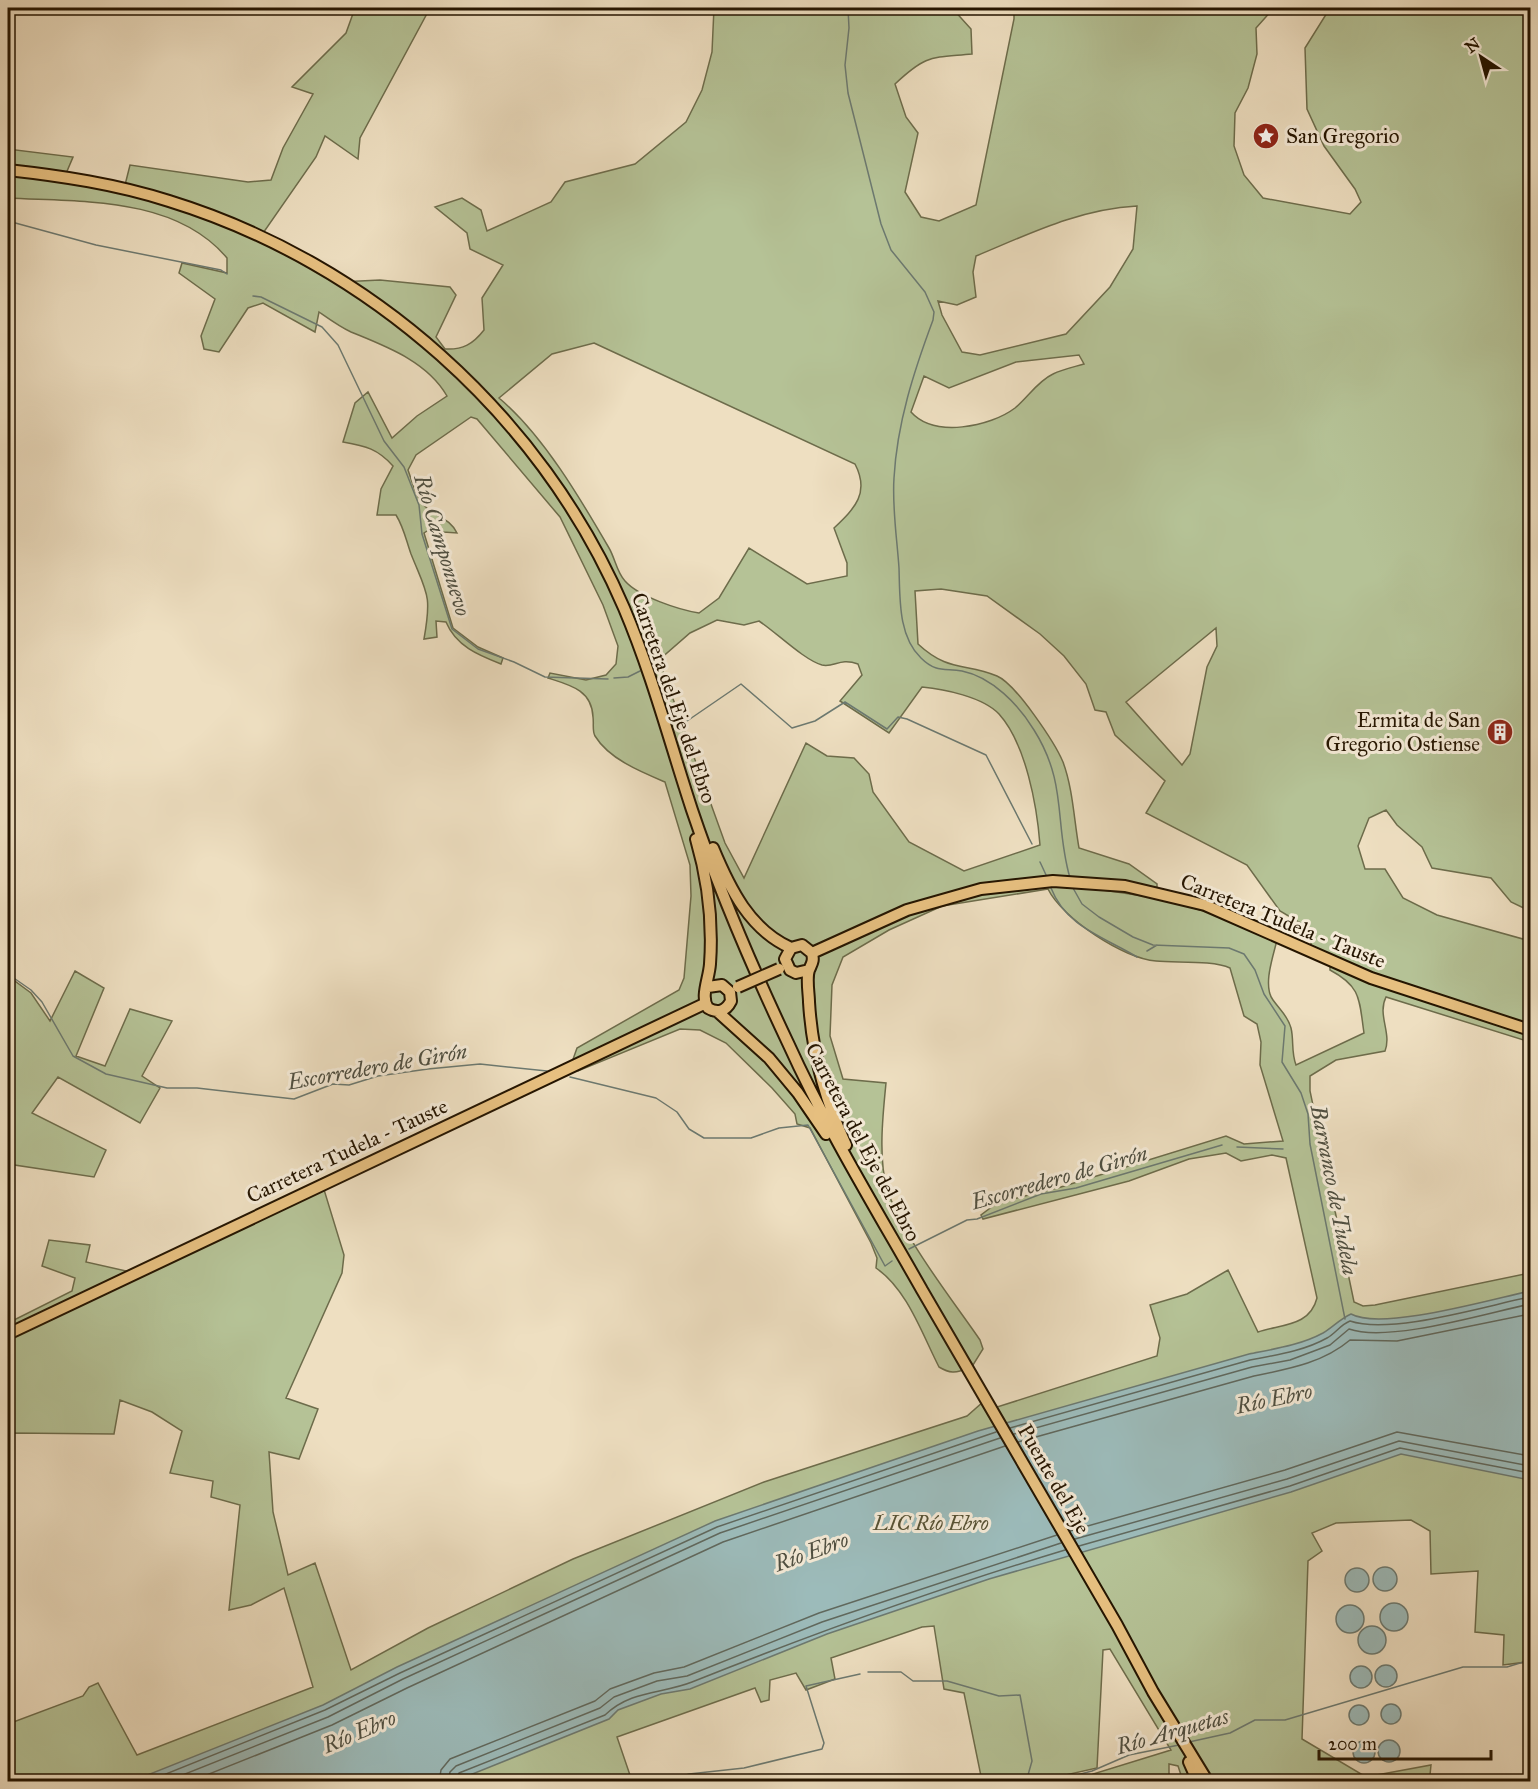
<svg xmlns="http://www.w3.org/2000/svg" width="1538" height="1789" font-family="'IM FELL Great Primer',serif">
  <rect width="100%" height="100%" fill="#eedfc1"/>
  <filter id="stains"><feTurbulence type="fractalNoise" baseFrequency=".00333" numOctaves="4"/><feColorMatrix values="0 0 0 0 .2 0 0 0 0 .09 0 0 0 0 .02 0 0 0 .5 -.17"/></filter>
  <radialGradient id="worn" r=".72"><stop offset=".6" stop-color="#630" stop-opacity="0"/><stop offset="1" stop-color="#630" stop-opacity=".3"/></radialGradient>
  <path fill="#b5c296" stroke="#6d6c4b" stroke-width="1.5" fill-rule="evenodd" d="M355 8H430L360 138 358 159 325 136 316 157 261 236 340 282 380 280 450 287 456 295 436 337 445 349C463 350 473 344 484 330L482 298 503 265 470 249 467 233 435 207 462 198 481 210 487 231 551 202 565 182 635 164 686 122 702 90 712 52 714 8H952L971 29 972 54C931 58 927 54 895 84L906 117 918 133 905 192 921 217 939 221 976 205 1014 19V8H1274L1256 28 1257 54 1248 88 1235 113 1234 146 1244 175 1263 198 1350 214 1361 202 1355 189 1324 146 1307 109 1305 48 1330 8H1530V911L1511 902 1491 878 1432 868 1422 847 1397 825 1386 810 1369 818 1358 846 1365 869H1385L1403 898 1437 915 1530 941V1042L1386 997C1377 1015 1392 1033 1385 1051L1336 1060 1310 1076V1091L1354 1302 1363 1306 1375 1305 1530 1273V1518L1525 1564 1530 1565V1699L1527 1662 1503 1665 1504 1635 1475 1632 1478 1571 1431 1574 1430 1531 1411 1520 1336 1523 1312 1533 1322 1551 1308 1561 1302 1739 1366 1777 1431 1765 1430 1775 1455 1781H1183L1178 1766 1169 1764V1781H1092L1093 1774 1171 1750 1110 1649 1103 1650 1097 1768 1039 1781H982L964 1693 944 1689 934 1626 922 1627 831 1658 835 1679 806 1690 796 1673 770 1680 769 1700 761 1702 755 1688 617 1737 632 1781H8V1724L83 1696 89 1687 98 1683 137 1755 313 1687 284 1588 251 1605 229 1610 240 1505 211 1497 213 1481 170 1473 182 1431 152 1412 120 1400 114 1434 12 1433 8 1447V1323L72 1291 75 1278 42 1266 49 1240 90 1245 86 1262 135 1273 322 1183 344 1255 342 1273 286 1398 318 1409 299 1459 269 1452 273 1512 288 1575 315 1563 351 1670 428 1628 573 1559 764 1482 967 1416 983 1402 991 1409 1157 1356 1160 1338 1150 1305 1187 1294 1228 1270 1258 1332C1283 1324 1310 1326 1317 1298L1286 1158 1272 1155 1241 1161 1226 1153 1189 1159 1129 1181 983 1219 981 1215 997 1203 1061 1187 1226 1136 1244 1144 1283 1141 1260 1065 1261 1042 1257 1024 1244 1016 1230 968C1213 960 1176 963 1156 961 1124 959 1062 918 1048 889L942 906 889 930 843 957 832 985 830 1036 843 1079 886 1083C883 1113 878 1159 887 1188 900 1234 952 1299 980 1340L983 1349 968 1373 967 1368C956 1374 949 1373 939 1367 922 1334 907 1289 876 1268L877 1258 871 1243 810 1128 797 1124 795 1114 772 1088 726 1043 700 1030 680 1029 578 1071 571 1065 577 1048 679 990 684 978 691 896 690 865 665 782C641 772 609 759 595 736 592 731 594 723 593 717 592 690 570 685 548 678L550 673 586 680 606 675 616 664 618 646 603 605 560 517 477 419 471 417 416 455 408 470C413 484 416 499 428 509 439 518 450 519 457 533L443 532 433 527 424 533 453 628 478 647 503 658 501 664C478 655 456 646 446 622L436 621 437 637 424 639C432 594 427 594 411 554 406 540 404 528 396 515H377L381 489 393 466C378 449 366 446 343 442L355 403 368 392 392 438 417 416 447 396C427 361 385 346 351 332 340 327 329 319 319 312L315 332 263 303 248 308 219 352 204 349 201 336 215 299 179 273 182 263 227 273V258C175 196 80 202 8 198V149L73 157 65 176 124 189 130 165 248 182 271 180 283 148 313 94 292 87 346 33ZM1137 206 1133 249 1110 287 1066 334 980 355 962 352 942 315 938 301 957 305 976 297 973 272 976 256C1029 234 1079 209 1137 206ZM594 343 855 464C870 493 855 508 834 528L847 563V576L807 584 749 548 719 598 699 613C680 610 639 597 625 581 617 573 615 558 609 548 580 498 543 435 499 398L552 354ZM1079 355 1084 364C1074 367 1063 369 1053 374 1038 381 1028 397 1015 408 990 427 934 438 911 412L924 376 949 388 1016 362ZM941 589 987 596 1040 634 1064 656 1086 684 1095 710 1106 712 1115 735 1165 781 1146 813 1247 865 1280 911 1309 928 1312 940 1308 954 1330 962V970C1362 987 1359 1000 1364 1033L1296 1065C1291 1052 1294 1040 1291 1028 1288 1016 1280 1010 1273 1000 1262 985 1274 954 1278 936L1244 923 1163 899 1090 888H1114L1157 895V884L1129 864 1079 848C1074 820 1073 789 1063 762 1055 743 1016 684 997 676 965 663 948 672 918 644L915 591ZM717 620 744 625 759 621C776 632 804 660 822 665 834 668 840 657 858 664L862 675 840 701 889 733 922 687C944 689 983 697 999 714 1026 744 1037 806 1040 845L964 871 909 842 873 792 869 774 854 758 827 756 806 743 744 878 725 843 659 660 690 633ZM1216 628 1217 646 1207 667 1190 754 1182 765 1126 702Z
    M75 971 104 988 76 1056 105 1066 130 1009 172 1021 142 1076 160 1088 140 1123 58 1077 32 1113 106 1150 94 1177 8 1164V976L31 993 50 1021Z"/>
  <path fill="#9cbbba" stroke="#6c7970" stroke-width="1.5" d="M1530 1291V1480L1401 1454 1291 1492 989 1579 827 1634 690 1689 661 1694 618 1710 609 1719 455 1781 130 1782 323 1705 397 1667 715 1521 978 1431 1249 1354C1274 1349 1301 1345 1323 1333 1333 1327 1340 1319 1351 1314 1382 1331 1492 1299 1530 1291Z
    M1373 1579a12 12 0 1 1 24 0a12 12 0 1 1-24 0Z
    M1345 1580a12 12 0 1 1 24 0a12 12 0 1 1-24 0Z
    M1380 1617a14 14 0 1 1 28 0a14 14 0 1 1-28 0Z
    M1336 1619a14 14 0 1 1 28 0a14 14 0 1 1-28 0Z
    M1358 1640a14 14 0 1 1 28 0a14 14 0 1 1-28 0Z
    M1375 1676a11 11 0 1 1 22 0a11 11 0 1 1-22 0Z
    M1350 1677a11 11 0 1 1 22 0a11 11 0 1 1-22 0Z
    M1381 1714a10 10 0 1 1 20 0a10 10 0 1 1-20 0Z
    M1349 1715a10 10 0 1 1 20 0a10 10 0 1 1-20 0Z
    M1378 1751a11 11 0 1 1 22 0a11 11 0 1 1-22 0Z
    M1353 1752a11 11 0 1 1 22 0a11 11 0 1 1-22 0Z"/>
  <g fill="none" stroke-linecap="round" stroke-linejoin="round">
    <path stroke="#60685d" stroke-width="1.5" d="M1010 1428 1250 1360C1276 1355 1304 1351 1327 1338 1336 1333 1340 1325 1350 1321 1391 1335 1485 1306 1530 1297
      M1014 1434 1252 1367 1290 1360 1330 1345 1349 1329C1389 1343 1487 1313 1530 1304
      M1018 1442 1254 1376C1288 1369 1323 1363 1350 1340L1397 1341 1530 1314
      M1070 1531 1285 1470 1397 1432 1530 1456
      M1075 1539 1287 1479 1399 1441 1530 1466
      M1079 1546 1290 1486 1400 1448 1530 1473
      M146 1782 325 1710 400 1673 717 1527 996 1432
      M165 1782 328 1717 403 1679 720 1533 1000 1438
      M189 1782 332 1725 407 1688 723 1542 1005 1446
      M439 1782 441 1770 450 1759 595 1701 610 1689 654 1673 684 1667 819 1613 1057 1535
      M448 1782 450 1772 456 1766 600 1708 614 1697 657 1681 687 1676 822 1622 1061 1543
      M455 1782 459 1773 605 1715C631 1690 662 1694 692 1682 815 1633 939 1588 1065 1550"/>
    <path stroke="#6c7970" stroke-width="1.5" d="M848 8 849 28 845 65 848 93 881 224 891 250 925 292 934 312 933 320C914 371 897 423 894 478 892 508 897 538 899 568 900 598 898 636 921 658 936 673 945 668 962 671 992 677 1019 705 1034 730 1068 784 1054 823 1070 878
      M8 221 96 245 221 270 227 274
      M253 296 261 297 322 327 338 345 384 441 404 467 419 505 422 534 452 629 478 649 514 662 545 677 608 679
      M614 678 628 677 640 671
      M687 721 741 684 792 728 815 721 845 702 887 729 898 717 907 719 986 755 1032 844
      M1040 862 1047 877
      M1051 888C1066 927 1104 937 1137 957
      M1073 888 1082 904 1099 917 1133 937 1153 945 1229 948 1244 954 1255 970 1264 994 1285 1026 1282 1062 1301 1093 1308 1114 1310 1144 1345 1319
      M1147 951 1157 945
      M8 974 31 990 42 1002 73 1056 106 1074 167 1088H197L294 1099 333 1084 349 1085 378 1076 428 1069 480 1064 547 1071
      M570 1077 656 1098 677 1112 689 1129 704 1138H751L779 1128 808 1125 885 1266 892 1261
      M1237 1147 1283 1149
      M909 1249 967 1220 977 1219 1041 1194 1076 1188 1222 1145
      M868 1672H901L913 1681H947L999 1696 1020 1695 1032 1761 1026 1782
      M1189 1742 1230 1733 1255 1720H1285L1463 1667H1507L1530 1660
      M664 1782 689 1774 744 1768 822 1749 824 1743 806 1686 860 1674
      M1050 1782 1092 1771 1129 1755 1179 1745"/>
    <defs>
      <path id="major" d="M8 170C62 176 116 184 169 201 370 263 541 415 624 608 652 674 670 743 692 810 719 890 752 967 788 1043 827 1129 876 1209 922 1290 987 1402 1052 1514 1117 1625L1153 1692 1208 1782
        M696 839C708 880 713 922 710 964 709 979 700 997 708 1008 718 1014 726 1011 731 1001L730 992 722 985 708 987
        M713 848C730 889 750 930 791 948
        M812 953 907 910 981 889 1053 881 1125 886 1205 905 1371 978 1530 1030
        M809 970 796 973 790 970 785 959 791 948 802 945 812 953C814 961 812 963 809 970 806 978 809 994 809 1002 812 1052 825 1100 846 1145
        M718 1012 769 1058 798 1093 826 1134
        M8 1334 704 1004
        M1189 1762 1198 1782"/>
    </defs>
    <use href="#major" stroke="#251500" stroke-width="14"/>
    <use href="#major" stroke="#e7c080" stroke-width="10"/>
    <defs>
      <path id="major-bridge" d="M738 987 779 969"/>
    </defs>
    <use href="#major-bridge" stroke="#251500" stroke-width="14" stroke-linecap="butt"/>
    <use href="#major-bridge" stroke="#e7c080" stroke-width="10"/>
  </g>
  <defs>
    <symbol id="sight-disc" viewBox="-11 -11 22 22"><circle r="9.5" fill="#8f2418" stroke="#f4ead7"/><path d="M0-6L1.8-2.2L6-1.7L2.9 1.2L3.7 5.4L0 3.3L-3.7 5.4L-2.9 1.2L-6-1.7L-1.8-2.2Z" fill="#fff"/></symbol>
    <symbol id="building-disc" viewBox="-11 -11 22 22"><circle r="9.5" fill="#8f2418" stroke="#f4ead7"/><path d="M-4-6H4V6H1V3H-1V6H-4ZM-2.5-4.3h1.7v1.8h-1.7ZM.8-4.3h1.7v1.8H.8ZM-2.5-1h1.7V.8h-1.7ZM.8-1h1.7V.8H.8Z" fill="#fff"/></symbol>
  </defs>
  <g fill-rule="evenodd">
    <use href="#sight-disc" x="1251" y="121" width="30" height="30"/>
    <use href="#building-disc" x="1485" y="717" width="30" height="30"/>
  </g>
  <g text-anchor="middle" stroke-width="6" stroke-linejoin="round" paint-order="stroke">
    <g font-size="21" fill="#251500" stroke="#f4ead7" text-anchor="start">
      <text x="1286" y="143">San Gregorio</text>
      <text x="1480" y="727" text-anchor="end">Ermita de San<tspan x="1480" dy="24">Gregorio Ostiense</tspan></text>
    </g>
    <g font-size="21" fill="#251500" stroke="#f4ead7">
      <text transform="translate(674 698) rotate(71)" y="7">Carretera del Eje del Ebro</text>
      <text transform="translate(1283 921) rotate(22)" y="7">Carretera Tudela - Tauste</text>
      <text transform="translate(863 1142) rotate(62)" y="7">Carretera del Eje del Ebro</text>
      <text transform="translate(347 1151) rotate(-25)" y="7">Carretera Tudela - Tauste</text>
      <text transform="translate(1054 1479) rotate(60)" y="7">Puente del Eje</text>
    </g>
    <g font-size="21" font-style="italic" fill="#575234" stroke="#f4ead7">
      <text x="931" y="1530">LIC Río Ebro</text>
    </g>
    <g font-size="22" font-style="italic" fill="#4f4f41" stroke="#f4ead7">
      <text transform="translate(443 545) rotate(73)" y="8">Río Camponuevo</text>
      <text transform="translate(377 1066) rotate(-10)" y="8">Escorredero de Girón</text>
      <text transform="translate(1059 1177) rotate(-16)" y="8">Escorredero de Girón</text>
      <text transform="translate(1335 1190) rotate(79)" y="8">Barranco de Tudela</text>
      <text transform="translate(1274 1398) rotate(-12)" y="8">Río Ebro</text>
      <text transform="translate(811 1551) rotate(-20)" y="8">Río Ebro</text>
      <text transform="translate(359 1731) rotate(-23)" y="8">Río Ebro</text>
      <text transform="translate(1172 1731) rotate(-16)" y="8">Río Arquetas</text>
    </g>
  </g>
  <rect width="1538" height="1789" fill="none" stroke="#eedfc1" stroke-width="30"/>
  <rect x="9" y="9" width="1520" height="1771" fill="none" stroke="#251500" stroke-width="3"/>
  <rect x="15" y="15" width="1508" height="1759" fill="none" stroke="#251500" stroke-width="1.5"/>
  <g transform="translate(1481 57) rotate(324)" stroke="#f4ead7" stroke-width="4.5" paint-order="stroke">
  <path d="M0-4.5L10 22L0 15L-10 22Z" fill="#251500"/>
  <text y="-9" font-size="16" font-weight="bold" text-anchor="middle" fill="#251500">N</text>
  </g>
  <path d="M1319 1750v9h172v-9" fill="none" stroke="#251500" stroke-width="3"/>
  <text x="1328" y="1750" font-size="18" fill="#251500" stroke="#f4ead7" stroke-width="4.5" paint-order="stroke">200 m</text>
  <rect width="100%" height="100%" filter="url(#stains)"/>
  <rect width="100%" height="100%" fill="url(#worn)"/>
</svg>
